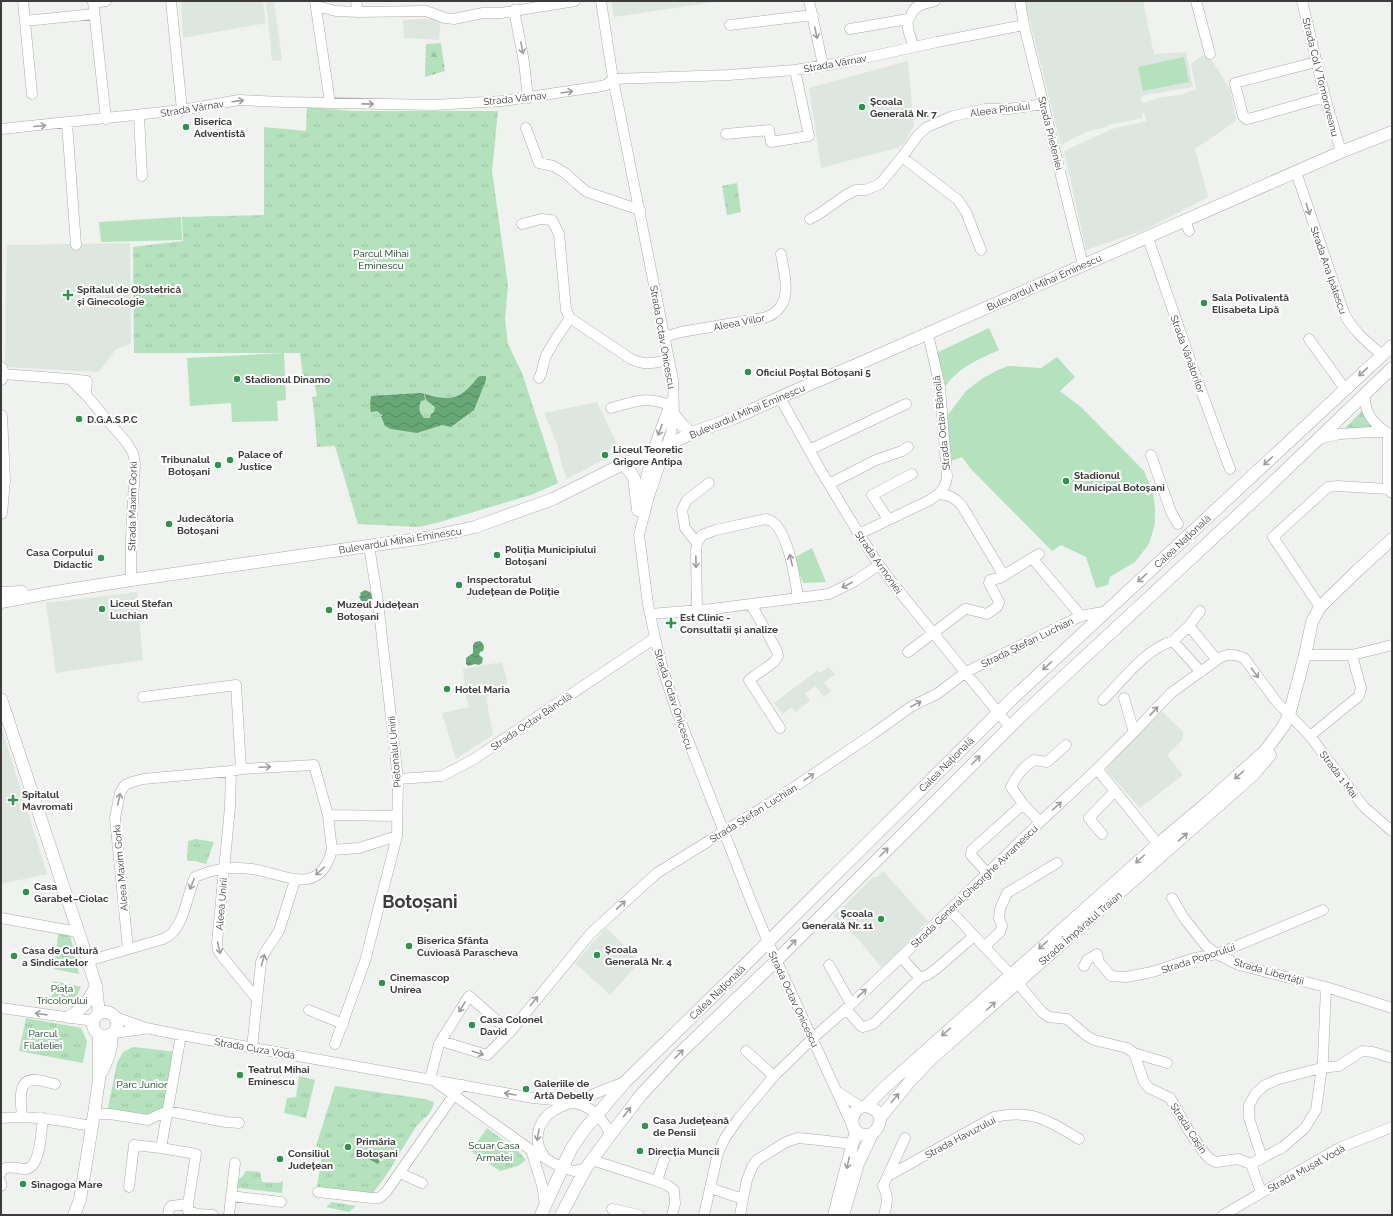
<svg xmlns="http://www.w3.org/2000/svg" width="1393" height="1216" font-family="Raleway,sans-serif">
  <defs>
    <pattern id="forest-firs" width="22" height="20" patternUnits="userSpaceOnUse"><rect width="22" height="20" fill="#b4e2bc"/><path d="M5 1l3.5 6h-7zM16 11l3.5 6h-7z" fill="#9cc3a2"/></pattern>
    <pattern id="park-tufts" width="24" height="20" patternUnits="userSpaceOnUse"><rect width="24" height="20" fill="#b4e2bc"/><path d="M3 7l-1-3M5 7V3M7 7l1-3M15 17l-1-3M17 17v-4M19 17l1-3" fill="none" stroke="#9cc3a2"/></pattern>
    <pattern id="water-waves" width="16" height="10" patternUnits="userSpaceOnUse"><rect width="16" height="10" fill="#67a675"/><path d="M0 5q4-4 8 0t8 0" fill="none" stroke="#568861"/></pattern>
  </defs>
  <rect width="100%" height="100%" fill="#eff2ef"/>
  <path fill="#dee7df" d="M181 1H263L266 23 183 38Z
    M266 1H274L282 60 272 61Z
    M611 1H721L614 17Z
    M1025 1H1143L1154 54 1186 52 1193 87 1145 95 1141 97 1142 103 1162 97 1181 95 1196 89 1191 64 1205 54 1213 62 1230 89 1236 121 1195 149 1208 197 1145 230 1086 250 1064 151 1112 129 1147 121 1142 110V118L1124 122 1114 123 1103 128 1085 132 1061 145Z
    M441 18 439 40 404 38 403 20Z
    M908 61 914 126 903 144 897 148 821 168 809 88Z
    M130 243 131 344 116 349 99 372 5 367 7 245Z
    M597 402 618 446 609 450 610 456 567 479 562 466 557 444 544 413Z
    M137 592 143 660 56 673 46 603Z
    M502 662 507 680 506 688 486 697 493 735 456 759 442 713 469 707 466 696 463 669Z
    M829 667 835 675 824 682 831 691 824 697 816 686 805 693 810 701 795 712 791 707 783 714 774 703 818 670 820 673Z
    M1162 711 1183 732V739L1167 755 1183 775 1140 808 1106 770 1123 747Z
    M1 726 47 874 1 884Z
    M883 871 928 921 882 968 858 939 834 916 873 877H877Z
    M606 928 628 949 637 959 638 964 610 995 575 963Z"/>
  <path fill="#b4e2bc" d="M1184 57 1189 82 1143 91 1138 67Z
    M181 217 182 240 101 242 99 222Z
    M989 328 999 350C980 359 958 367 946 386L936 353Z
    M284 353 286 400 277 401 278 421 232 422 231 403 190 406 187 358Z
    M1057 357 1075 377 1060 391 1082 408 1144 471 1153 492 1155 509V524L1149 544 1135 562 1110 577 1108 585 1096 588 1086 557 1061 545 1052 551 970 468 962 457 943 464 944 420 966 391 983 378 996 371 1008 366 1041 368Z
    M812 548 826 582 803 583 794 558Z"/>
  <path fill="url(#forest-firs)" d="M441 43 445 71 425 77 426 44Z"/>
  <path fill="url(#park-tufts)" d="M307 107 353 111H498L492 171 508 285 505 319 508 344 522 373 558 483 531 495 440 522 419 527 358 524 335 446 317 447 314 411 312 397 317 396 313 377H303L300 353H134L133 247 183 241 182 217 264 215V127L306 131Z
    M737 183 741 212 727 215 722 186Z
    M1363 410 1372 427 1344 429Z
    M196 839 214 842 206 864 195 861H187L188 841Z
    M59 928 69 930 79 974 54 969Z
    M53 981 81 987C72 1007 71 1004 49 1003L52 995Z
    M26 1018 81 1028 87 1041 83 1063 19 1051Z
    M133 1047 177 1052 169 1102 148 1120 107 1113 117 1063 123 1052Z
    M299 1076 315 1080 306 1118 284 1113 287 1098 296 1097Z
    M335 1086 425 1099 434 1102C431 1116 424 1117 416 1127 400 1150 390 1174 371 1195L317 1187 323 1149 316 1146Z
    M487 1128 518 1151 526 1160 518 1166 500 1171 471 1151Z
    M246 1171 260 1172 262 1182 278 1183 283 1181 282 1193 238 1188 237 1181 242 1177Z
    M332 1202 356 1206 349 1212 326 1207Z"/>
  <path fill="url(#water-waves)" d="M481 376H486V380L474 410 451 427 442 425 417 433 391 429 385 426 381 416H383L377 411 371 412C370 408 370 401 371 396L421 393 424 394 425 400 421 401C418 408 419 413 424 418H430L431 414 434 412 435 407 426 400 425 394C452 402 461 399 478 377Z
    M365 590 370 592 373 598 367 603 362 602 359 597 361 595 360 593Z
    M480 641C484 644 485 647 483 651L480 652 479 655 483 658 482 663 479 665 475 664 468 666 466 664V658L473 653V645L475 642Z
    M372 1149 383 1156 378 1164 367 1158Z"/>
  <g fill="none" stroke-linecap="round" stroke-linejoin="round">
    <defs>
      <path id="minor" d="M23 1 32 94
        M93 1 106 119
        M171 1 182 110
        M315 1 330 103
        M356 1 358 12
        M601 1 613 79 673 380 674 415 671 433 649 496 639 535 648 604 655 638 664 673 677 712 751 901 768 942 852 1125
        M809 1 823 65
        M1020 1 1024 25 1083 265
        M1196 1 1210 54
        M1302 1 1325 97 1341 152
        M93 3 106 1
        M316 6 336 11 358 12 426 11 445 18 454 19 483 13H501L575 1
        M514 10 524 62 528 98
        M25 21 94 14
        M730 25 813 15
        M850 29 908 19
        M914 47C911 37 906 30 908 19 912 16 911 15 913 11 917 4 928 3 935 1
        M1316 62 1235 83 1243 116 1246 119 1252 118 1325 97
        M139 115 142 176
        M67 123 76 245
        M526 128 539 163 553 166 565 173 576 183 587 192 640 210
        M1 129 182 110 239 100 283 102 434 105 502 101 596 87 606 85 613 79 729 75 795 70 846 62 937 42 1024 25
        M726 134 769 130 771 142 809 136 795 70
        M902 157 958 200 966 212 981 250
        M1296 172 1344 313C1352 330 1368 343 1382 355
        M810 219 819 214 846 195 856 190H865L880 184 902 157 918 135 927 127 953 116 985 109H1008L1044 104
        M1185 221 1189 231
        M522 224 541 219 552 220 559 234 566 310 570 318 631 359C646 366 653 363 669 360
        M1148 238 1191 363 1230 469
        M664 337 681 332 763 318C766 317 771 316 774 313 793 300 784 273 781 254
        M1309 339 1345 389
        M3 374 70 379 86 395 127 443 133 453 135 464 131 538V580
        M539 378C543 371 543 363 546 356 552 343 562 330 570 318
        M70 379 87 381 86 395
        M1366 393C1362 410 1373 424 1388 433V489L1392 493
        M780 398 821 471 859 534 879 565 898 590 1010 727
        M611 408C633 402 649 395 670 406
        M1318 439 1340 434 1371 432H1386
        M809 450 906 404
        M1151 455 1171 512 1178 524
        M829 484 876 460 902 451 908 447
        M939 494C950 495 955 498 962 506L1004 576
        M639 506 652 453 671 401
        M888 519 872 495 912 474
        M859 534 930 500C940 493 945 490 947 477L940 387 928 334
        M697 543 685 528 682 510 687 500 709 483
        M1039 554 1032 558 1081 616
        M751 604 777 651 778 656 774 662 749 680 780 728
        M1320 607 1273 537 1328 487 1337 486 1388 489
        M697 610 696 552 697 543 702 535 716 530 766 519C769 520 772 521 774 523 789 537 795 578 798 598
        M650 614 712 609 829 594 855 581 879 565
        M1189 626 1217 660
        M1173 641 1189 626 1200 611
        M908 652 965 609H967L987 614 997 607 999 602 989 583 990 580 1000 578 1032 558
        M1305 655H1352L1392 645
        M143 697 236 685 241 769
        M1124 698 1134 732
        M1103 700C1123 680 1145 649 1173 641L1201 672
        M1310 736 1359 696 1361 688 1352 655
        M1097 769 1158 844
        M231 771 230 807 217 943 218 950 221 955 257 999
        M398 779 442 776 474 759 655 638
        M1023 804 1011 787C1018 774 1022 768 1034 760L1047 762 1066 745
        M328 815 397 816
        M1102 834 1089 818 1115 791
        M987 873 971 855 972 850 1023 804 1040 822
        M1172 898 1184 918 1206 946 1217 954 1239 965 1326 987 1392 1008
        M950 910 1010 974 1042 1012 1049 1017 1067 1019 1087 1036 1094 1040 1127 1048 1134 1053 1144 1082 1149 1088 1170 1098 1189 1131 1205 1154 1210 1159 1216 1162 1238 1159 1251 1164
        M1 918 78 932
        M984 947 1000 932 1002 926 999 918 1000 909 1007 893 1057 863
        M128 949 115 818 120 793 125 785 132 782 143 779 231 771 241 769 314 765 328 815 332 850
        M901 957 920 978
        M88 961 163 939C167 937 171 935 173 932 184 921 188 893 195 877 214 869 230 866 252 869 286 874 319 898 332 850L359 848 397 836
        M829 965 851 1004
        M1084 966 1087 960 1097 954 1099 962 1111 976 1126 977 1152 972 1195 958 1217 954 1323 910
        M1 1008 94 1021
        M846 1009 861 1026 863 1027 873 1024 920 978 929 974 936 969 974 936
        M309 1010 343 1024
        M115 1017 146 1028 181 1035 533 1098C571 1102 590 1097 611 1134
        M114 1033 144 1029
        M441 1041 487 1055 510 1032 591 933 657 873 775 800 873 734 912 706 937 694 966 672 1081 616 1108 611
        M335 1044 365 961 397 836 398 779 378 602 369 546
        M252 1048 261 962 265 952 279 931 295 880
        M746 1051 774 1076
        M1134 1053 1167 1063
        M430 1079 439 1044 469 996 510 1032
        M437 1083 531 1150 555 1164 567 1169 574 1171 586 1168
        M838 1092 861 1107
        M94 1114H110L148 1120 167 1111 226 1122 239 1123
        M22 1116C21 1104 16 1078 36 1080 42 1080 49 1083 55 1084
        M1 1118C33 1115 61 1121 92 1126
        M531 1150 542 1185 545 1205
        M544 1156C533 1142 537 1123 550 1113 558 1107 567 1104 576 1101 592 1095 608 1088 625 1082
        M1262 1158 1249 1118V1105L1256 1093 1265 1085 1279 1079 1321 1068 1339 1066 1362 1051 1373 1052 1392 1058
        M592 1160 657 1181 667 1185 674 1190 675 1204 672 1215
        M1 1173 3 1169C11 1165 16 1169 25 1169 41 1169 41 1130 43 1118
        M400 1173 422 1183
        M888 1176 994 1117C1032 1109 1048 1120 1079 1139
        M657 1181 664 1160
        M1 1182V1186
        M129 1187 134 1145 161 1148
        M710 1188 743 1199 747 1180 752 1167 757 1160 786 1142 798 1138 819 1140 852 1144
        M318 1192 372 1198H379L386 1192 458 1089 463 1085
        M1261 1192 1251 1164 1283 1147 1305 1128 1316 1110 1323 1059 1326 987
        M231 1196 281 1202
        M188 1204V1211L198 1214 213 1215
        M612 1209 639 1215
        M168 1215 169 1209 171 1206 188 1204 196 1154 161 1148 181 1035
        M229 1215 235 1163
        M704 1215 718 1153 725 1138 739 1118 774 1076 813 1038 846 1009 901 957 1040 822 1097 769 1134 732 1171 693 1221 657C1230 654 1235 654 1244 658L1276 701 1310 736 1364 807 1392 831
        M740 1215 743 1199
        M884 1215C887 1204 889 1197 883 1186L905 1138
        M1223 1215 1339 1148 1392 1127"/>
      <path id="major" d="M1 368 3 374 1 379
        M674 415 682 425 692 433
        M1 416 4 481 1 513
        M623 464 631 473 634 478 638 510
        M1 593 22 592
        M1 602 49 593 131 580 424 538 475 527 553 499 623 464 652 453 692 433 734 418 810 384 856 365 1341 152 1392 132
        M1 699 88 961 96 986 99 1014
        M93 1024a12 12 0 1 1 24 0a12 12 0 1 1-24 0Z
        M69 1017C84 1008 88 1002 96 986
        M101 1073C107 1061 113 1048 111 1035
        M866 1106 884 1088 1158 844 1208 802 1265 751 1283 727 1289 715 1305 655 1312 622 1320 607 1358 570 1392 539
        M880 1118 911 1080 931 1059 1253 775 1270 755
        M74 1215 80 1200 94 1114 99 1080V1034
        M541 1215 571 1149 584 1130 625 1082 750 960 1010 701 1392 346
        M561 1215 586 1168 611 1134 641 1095 678 1055 777 960 1022 715 1265 490 1392 368
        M834 1215 856 1131
        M843 1215 858 1164 872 1134C881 1127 884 1114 872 1108 849 1097 843 1142 872 1134"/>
    </defs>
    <use href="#minor" stroke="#a9aca9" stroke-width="11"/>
    <use href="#major" stroke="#a9aca9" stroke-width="13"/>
    <use href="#minor" stroke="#fff" stroke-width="10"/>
    <use href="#major" stroke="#fff" stroke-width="12"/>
  </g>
  <defs><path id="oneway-shaft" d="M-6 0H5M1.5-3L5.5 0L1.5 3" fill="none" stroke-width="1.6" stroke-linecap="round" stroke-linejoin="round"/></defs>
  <g stroke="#9d9e9d">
    <use href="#oneway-shaft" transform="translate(816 33) rotate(78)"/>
    <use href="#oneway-shaft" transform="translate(522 48) rotate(79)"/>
    <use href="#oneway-shaft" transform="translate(567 92) rotate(-9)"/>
    <use href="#oneway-shaft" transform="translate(238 101) rotate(-7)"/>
    <use href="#oneway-shaft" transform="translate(368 104) rotate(1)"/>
    <use href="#oneway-shaft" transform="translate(40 126) rotate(-5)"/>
    <use href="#oneway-shaft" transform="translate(1308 209) rotate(72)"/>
    <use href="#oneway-shaft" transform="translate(1363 372) rotate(137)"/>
    <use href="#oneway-shaft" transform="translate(660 430) rotate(111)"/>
    <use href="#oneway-shaft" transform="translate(1268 461) rotate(137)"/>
    <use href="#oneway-shaft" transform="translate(791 560) rotate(-104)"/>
    <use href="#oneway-shaft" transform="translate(696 562) rotate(89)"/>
    <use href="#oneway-shaft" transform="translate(1142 578) rotate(137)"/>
    <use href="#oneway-shaft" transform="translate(847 585) rotate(152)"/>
    <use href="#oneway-shaft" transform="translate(1047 666) rotate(137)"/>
    <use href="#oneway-shaft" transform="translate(1255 673) rotate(53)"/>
    <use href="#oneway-shaft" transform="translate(916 704) rotate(-28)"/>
    <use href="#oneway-shaft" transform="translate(1154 711) rotate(-47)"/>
    <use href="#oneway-shaft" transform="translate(976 760) rotate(-45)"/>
    <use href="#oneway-shaft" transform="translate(265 767) rotate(-3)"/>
    <use href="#oneway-shaft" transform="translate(1239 775) rotate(139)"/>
    <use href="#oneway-shaft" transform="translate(809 777) rotate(-34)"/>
    <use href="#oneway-shaft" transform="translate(119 799) rotate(-77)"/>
    <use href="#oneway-shaft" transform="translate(1057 806) rotate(-42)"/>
    <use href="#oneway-shaft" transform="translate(1183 837) rotate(-41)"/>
    <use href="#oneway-shaft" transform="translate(884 852) rotate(-45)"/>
    <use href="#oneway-shaft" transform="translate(1140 859) rotate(138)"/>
    <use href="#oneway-shaft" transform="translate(320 871) rotate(138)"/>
    <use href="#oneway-shaft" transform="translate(192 884) rotate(112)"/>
    <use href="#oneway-shaft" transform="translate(621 905) rotate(-44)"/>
    <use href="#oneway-shaft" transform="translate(792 944) rotate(-46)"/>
    <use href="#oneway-shaft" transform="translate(1043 945) rotate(138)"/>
    <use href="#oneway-shaft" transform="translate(219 948) rotate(76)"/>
    <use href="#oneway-shaft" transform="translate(263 960) rotate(-74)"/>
    <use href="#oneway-shaft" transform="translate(862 993) rotate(-43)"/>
    <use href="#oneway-shaft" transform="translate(534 1001) rotate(-51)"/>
    <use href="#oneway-shaft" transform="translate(991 1006) rotate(-42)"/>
    <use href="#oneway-shaft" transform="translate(462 1007) rotate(122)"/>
    <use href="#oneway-shaft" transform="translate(41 1014) rotate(-172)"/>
    <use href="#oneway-shaft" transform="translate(946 1032) rotate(138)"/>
    <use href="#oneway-shaft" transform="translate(478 1053) rotate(18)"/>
    <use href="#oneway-shaft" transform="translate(679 1054) rotate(-45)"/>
    <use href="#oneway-shaft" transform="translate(510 1094) rotate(-170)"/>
    <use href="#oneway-shaft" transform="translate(895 1098) rotate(-50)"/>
    <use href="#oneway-shaft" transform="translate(627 1112) rotate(-53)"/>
    <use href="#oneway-shaft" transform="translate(538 1135) rotate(100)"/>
    <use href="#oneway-shaft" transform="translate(848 1163) rotate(103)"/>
  </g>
  <g fill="#2b954d" stroke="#fff" stroke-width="1.5">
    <circle cx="862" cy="107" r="4"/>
    <circle cx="186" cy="127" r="4"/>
    <path d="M66 289h4v4h4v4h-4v4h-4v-4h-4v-4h4z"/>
    <circle cx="1204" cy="303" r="4"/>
    <circle cx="748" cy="372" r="4"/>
    <circle cx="237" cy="379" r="4"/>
    <circle cx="79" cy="419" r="4"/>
    <circle cx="605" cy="455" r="4"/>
    <circle cx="230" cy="460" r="4"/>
    <circle cx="218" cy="465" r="4"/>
    <circle cx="1066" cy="481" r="4"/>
    <circle cx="169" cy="524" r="4"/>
    <circle cx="497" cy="555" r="4"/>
    <circle cx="101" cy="558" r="4"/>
    <circle cx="459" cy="585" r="4"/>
    <circle cx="102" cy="609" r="4"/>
    <circle cx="329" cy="610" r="4"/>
    <path d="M669 617h4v4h4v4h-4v4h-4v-4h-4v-4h4z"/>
    <circle cx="447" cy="689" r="4"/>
    <path d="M11 794h4v4h4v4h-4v4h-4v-4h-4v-4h4z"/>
    <circle cx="26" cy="892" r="4"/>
    <circle cx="881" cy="919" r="4"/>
    <circle cx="409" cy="946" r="4"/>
    <circle cx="597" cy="955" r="4"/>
    <circle cx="14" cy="956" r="4"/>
    <circle cx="382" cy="983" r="4"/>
    <circle cx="472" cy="1025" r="4"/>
    <circle cx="240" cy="1075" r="4"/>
    <circle cx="526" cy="1089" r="4"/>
    <circle cx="645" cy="1126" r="4"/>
    <circle cx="348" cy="1147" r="4"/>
    <circle cx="640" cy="1151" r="4"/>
    <circle cx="280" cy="1159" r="4"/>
    <circle cx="23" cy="1184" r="4"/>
  </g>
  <g text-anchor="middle" stroke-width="4" stroke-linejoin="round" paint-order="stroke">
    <g font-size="10" fill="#3b3c3b" stroke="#fff">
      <text transform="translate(835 63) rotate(-10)" y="4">Strada Vârnav</text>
      <text transform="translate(1321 77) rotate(76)" y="4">Strada Col V Tomoroveanu</text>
      <text transform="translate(515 98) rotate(-6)" y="4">Strada Vârnav</text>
      <text transform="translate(192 108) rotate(-9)" y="4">Strada Vârnav</text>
      <text transform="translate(1000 109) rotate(-7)" y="4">Aleea Pinului</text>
      <text transform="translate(1051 133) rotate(76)" y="4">Strada Prieteniei</text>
      <text transform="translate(1329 270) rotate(71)" y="4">Strada Ana Ipătescu</text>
      <text transform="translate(1044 282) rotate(-24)" y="4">Bulevardul Mihai Eminescu</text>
      <text transform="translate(739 322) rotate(-11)" y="4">Aleea Viilor</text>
      <text transform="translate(663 337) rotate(80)" y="4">Strada Octav Onicescu</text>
      <text transform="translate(1188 354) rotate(70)" y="4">Strada Vânătorilor</text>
      <text transform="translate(747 411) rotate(-23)" y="4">Bulevardul Mihai Eminescu</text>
      <text transform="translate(941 423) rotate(-96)" y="4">Strada Octav Băncilă</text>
      <text transform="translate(132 506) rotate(-89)" y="4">Strada Maxim Gorki</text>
      <text transform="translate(400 540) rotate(-9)" y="4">Bulevardul Mihai Eminescu</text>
      <text transform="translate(1182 541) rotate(-43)" y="4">Calea Națională</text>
      <text transform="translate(879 562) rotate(55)" y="4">Strada Armoniei</text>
      <text transform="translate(1027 642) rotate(-26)" y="4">Strada Ștefan Luchian</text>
      <text transform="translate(674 699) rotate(72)" y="4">Strada Octav Onicescu</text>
      <text transform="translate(531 721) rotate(-34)" y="4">Strada Octav Băncilă</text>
      <text transform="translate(394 752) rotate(-95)" y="4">Pietonalul Unirii</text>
      <text transform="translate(946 764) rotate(-45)" y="4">Calea Națională</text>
      <text transform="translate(1339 774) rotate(53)" y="4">Strada 1 Mai</text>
      <text transform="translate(753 813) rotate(-32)" y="4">Strada Ștefan Luchian</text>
      <text transform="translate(120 868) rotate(-95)" y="4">Aleea Maxim Gorki</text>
      <text transform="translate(974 886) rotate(-44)" y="4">Strada General Gheorghe Avramescu</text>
      <text transform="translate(221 904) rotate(-85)" y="4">Aleea Unirii</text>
      <text transform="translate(1080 928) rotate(-41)" y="4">Strada Împăratul Traian</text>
      <text transform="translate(1198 958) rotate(-18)" y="4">Strada Poporului</text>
      <text transform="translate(1269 971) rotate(16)" y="4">Strada Libertății</text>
      <text transform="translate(717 992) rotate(-44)" y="4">Calea Națională</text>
      <text transform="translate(794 999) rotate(65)" y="4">Strada Octav Onicescu</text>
      <text transform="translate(255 1048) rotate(10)" y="4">Strada Cuza Vodă</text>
      <text transform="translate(1189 1128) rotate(57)" y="4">Strada Cașin</text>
      <text transform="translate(960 1137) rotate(-28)" y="4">Strada Havuzului</text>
      <text transform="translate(1306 1168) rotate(-29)" y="4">Strada Mușat Vodă</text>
    </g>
    <g font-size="10" font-weight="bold" fill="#3b3c3b" stroke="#fff" text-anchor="start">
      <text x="870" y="105">Școala<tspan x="870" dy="12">Generală Nr. 7</tspan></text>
      <text x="194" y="125">Biserica<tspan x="194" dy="12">Adventistă</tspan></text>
      <text x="77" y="293">Spitalul de Obstetrică<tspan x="77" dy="12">și Ginecologie</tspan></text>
      <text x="1212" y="301">Sala Polivalentă<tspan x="1212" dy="12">Elisabeta Lipă</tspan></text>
      <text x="756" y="376">Oficiul Poștal Botoșani 5</text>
      <text x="245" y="383">Stadionul Dinamo</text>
      <text x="87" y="423">D.G.A.S.P.C</text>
      <text x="613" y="453">Liceul Teoretic<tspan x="613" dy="12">Grigore Antipa</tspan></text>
      <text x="238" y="458">Palace of<tspan x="238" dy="12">Justice</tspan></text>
      <text x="210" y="463" text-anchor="end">Tribunalul<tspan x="210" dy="12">Botoșani</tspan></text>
      <text x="1074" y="479">Stadionul<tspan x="1074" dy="12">Municipal Botoșani</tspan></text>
      <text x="177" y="522">Judecătoria<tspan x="177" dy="12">Botoșani</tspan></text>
      <text x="505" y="553">Poliția Municipiului<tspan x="505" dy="12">Botoșani</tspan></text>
      <text x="93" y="556" text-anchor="end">Casa Corpului<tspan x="93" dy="12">Didactic</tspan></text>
      <text x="467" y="583">Inspectoratul<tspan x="467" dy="12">Județean de Poliție</tspan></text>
      <text x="110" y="607">Liceul Stefan<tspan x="110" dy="12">Luchian</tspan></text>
      <text x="337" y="608">Muzeul Județean<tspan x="337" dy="12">Botoșani</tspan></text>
      <text x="680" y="621">Est Clinic -<tspan x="680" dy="12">Consultatii și analize</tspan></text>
      <text x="455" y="693">Hotel Maria</text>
      <text x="22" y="798">Spitalul<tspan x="22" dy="12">Mavromati</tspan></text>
      <text x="34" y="890">Casa<tspan x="34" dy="12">Garabet–Ciolac</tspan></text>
      <text x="873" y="917" text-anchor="end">Școala<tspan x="873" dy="12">Generală Nr. 11</tspan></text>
      <text x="417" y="944">Biserica Sfânta<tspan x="417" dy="12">Cuvioasă Parascheva</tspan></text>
      <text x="605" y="953">Școala<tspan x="605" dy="12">Generală Nr. 4</tspan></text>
      <text x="22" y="954">Casa de Cultură<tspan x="22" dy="12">a Sindicatelor</tspan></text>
      <text x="390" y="981">Cinemascop<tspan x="390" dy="12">Unirea</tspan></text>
      <text x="480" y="1023">Casa Colonel<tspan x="480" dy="12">David</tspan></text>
      <text x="248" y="1073">Teatrul Mihai<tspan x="248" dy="12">Eminescu</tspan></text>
      <text x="534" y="1087">Galeriile de<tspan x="534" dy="12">Artă Debelly</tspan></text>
      <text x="653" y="1124">Casa Județeană<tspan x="653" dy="12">de Pensii</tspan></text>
      <text x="356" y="1145">Primăria<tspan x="356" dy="12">Botoșani</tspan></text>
      <text x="648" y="1155">Direcția Muncii</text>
      <text x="288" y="1157">Consiliul<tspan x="288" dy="12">Județean</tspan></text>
      <text x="31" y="1188">Sinagoga Mare</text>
    </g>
    <g font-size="10" fill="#013413" stroke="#fff">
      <text x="381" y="257">Parcul Mihai<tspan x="381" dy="12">Eminescu</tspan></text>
      <text x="62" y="992">Piața<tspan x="62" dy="12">Tricolorului</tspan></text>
      <text x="43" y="1037">Parcul<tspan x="43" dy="12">Filateliei</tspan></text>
      <text x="142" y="1088">Parc Junior</text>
      <text x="494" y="1149">Scuar Casa<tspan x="494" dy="12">Armatei</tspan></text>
    </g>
    <g font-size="18" font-weight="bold" fill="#3b3e3b" stroke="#fff">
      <text x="420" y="908">Botoșani</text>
    </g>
  </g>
  <rect width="1393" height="1216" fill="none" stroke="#3b3c3b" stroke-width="4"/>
</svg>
